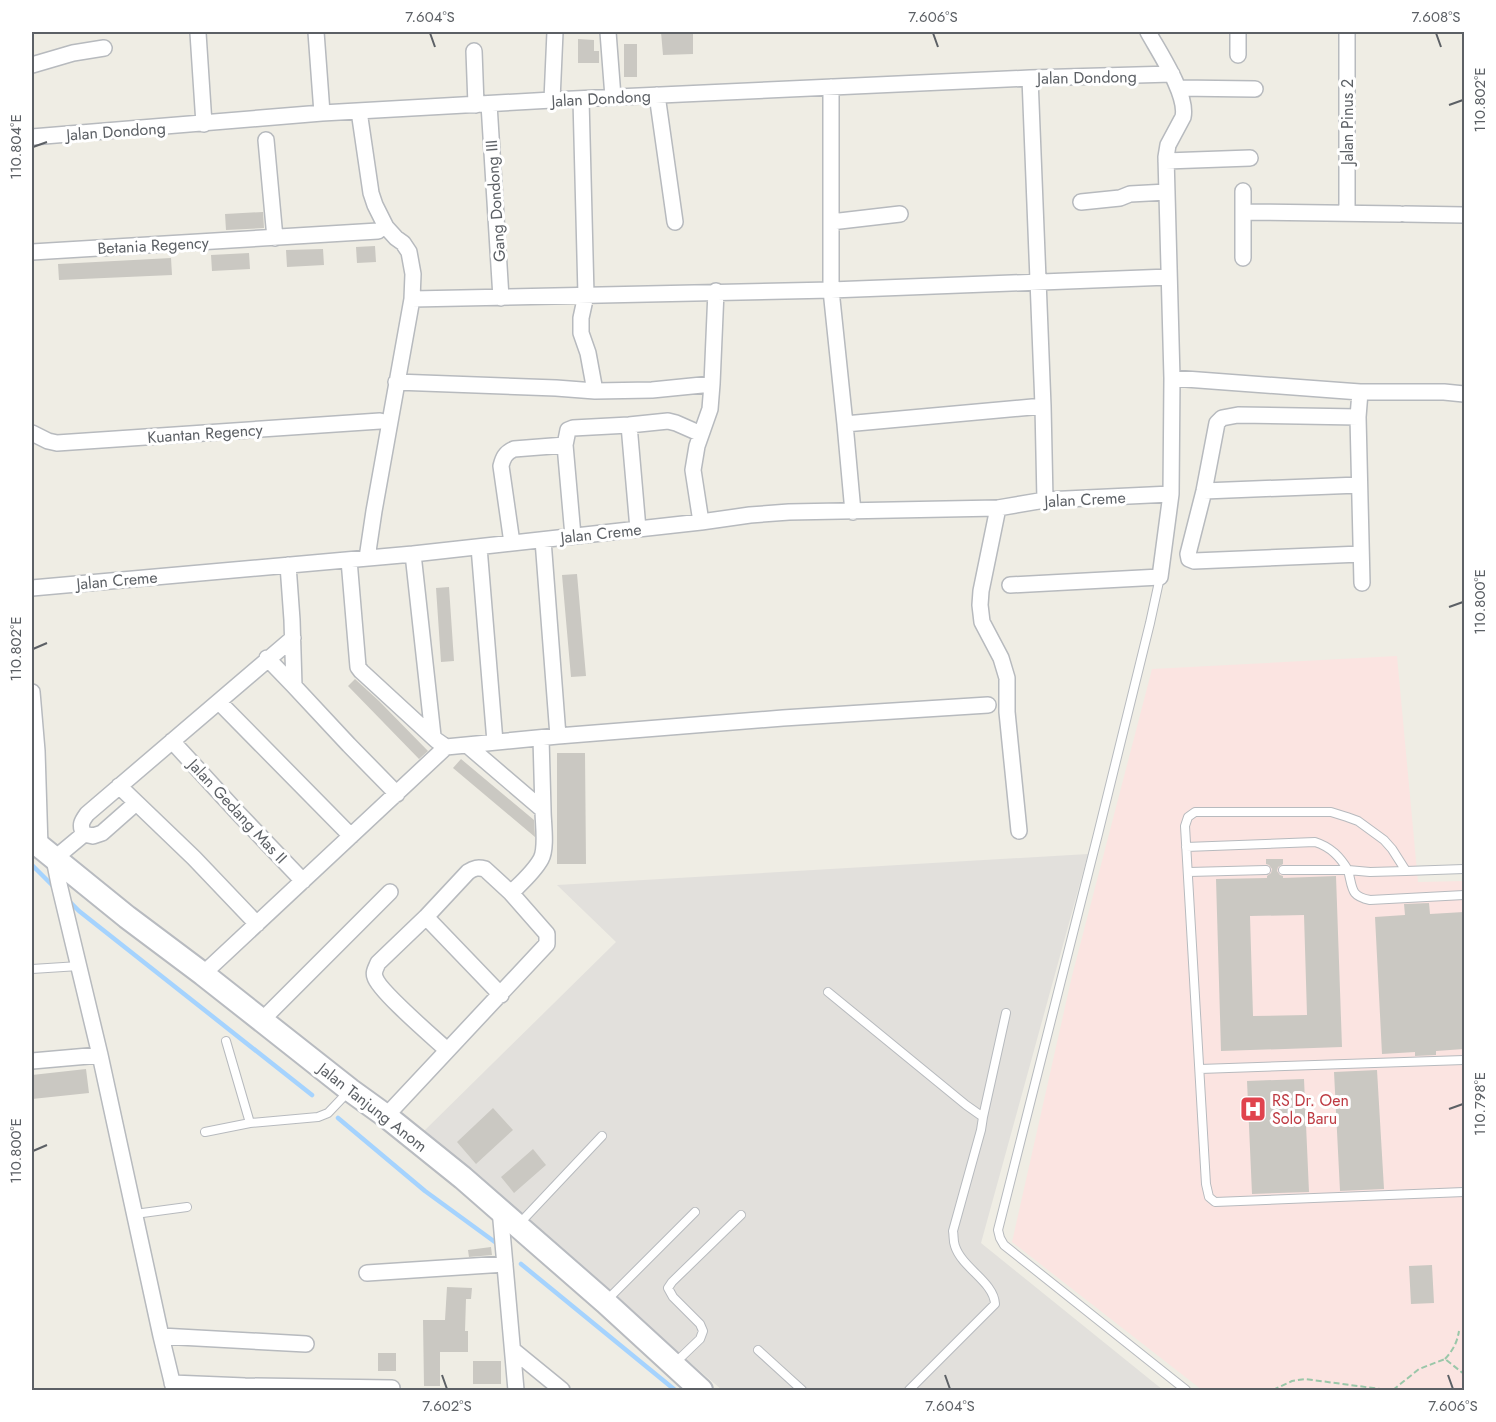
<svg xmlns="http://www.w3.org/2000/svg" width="1496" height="1422" font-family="Jost,sans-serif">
  <rect width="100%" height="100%" fill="#efede4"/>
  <path fill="#e2e0dc" d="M1088 854 981 1243 1163 1390H722L423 1132 616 942 557 885Z"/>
  <path fill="#fbe4e1" d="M1397 656 1418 882 1464 881V1390H1202L1012 1242 1072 976 1152 669Z"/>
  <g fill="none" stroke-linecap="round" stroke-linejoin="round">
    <path stroke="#a5d3fe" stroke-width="4.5" d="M32 865 55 888
      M68 900 79 911 312 1095
      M338 1118 425 1191 499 1245
      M521 1264 675 1390"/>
  </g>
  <path fill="#cac8c2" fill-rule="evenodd" d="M661 32H693V54L663 55Z
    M578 39 594 40V51H599V63H578Z
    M624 44H637V77H624Z
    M263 212 264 228 226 230 225 214Z
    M375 246 376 262 357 263 356 247Z
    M323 249 324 265 287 267 286 250Z
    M249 253 250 269 212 271 211 255Z
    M171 258 172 275 59 280 58 264Z
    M577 574 586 676 571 677 562 575Z
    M449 587 454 661 441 662 436 588Z
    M355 679 379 701 428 751 419 759 348 686Z
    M557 753H585L586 864H557Z
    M461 759 534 820 535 837 453 768Z
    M1266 859H1283V864L1278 867 1277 871 1280 875 1283 876V878L1336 876 1342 1047 1221 1051 1216 879 1267 878V876L1271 873 1272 869 1269 865 1266 864ZM1304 915 1307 1015 1253 1016 1250 916Z
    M1429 903 1430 914 1464 912V1049L1436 1051V1055L1415 1056V1052L1382 1054 1375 917 1405 915 1404 904Z
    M86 1069 89 1093 32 1099V1075Z
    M1377 1070 1384 1189 1340 1191 1334 1072Z
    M1304 1079 1309 1192 1252 1194 1247 1081Z
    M493 1108 513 1130 476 1164 457 1142Z
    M533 1149 546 1165 514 1193 501 1177Z
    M491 1247 492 1255 469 1257 468 1250Z
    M1432 1265 1434 1303 1411 1304 1409 1266Z
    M447 1287 472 1288 471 1299H466L465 1331H468V1352H440V1386H424L423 1320H445Z
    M378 1353H396V1371H378Z
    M473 1361H501V1384H473Z"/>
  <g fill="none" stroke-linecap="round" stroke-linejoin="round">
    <defs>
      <path id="lane" d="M1160 577 1150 623 1098 834 998 1230 1000 1238 1004 1245 1186 1390
        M1186 847 1315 842C1331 847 1340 857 1348 870L1370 872 1406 871
        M1464 869 1406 871 1392 849 1384 840 1358 821 1347 817 1331 812H1195L1188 817 1185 826 1206 1184 1209 1197 1215 1202 1464 1192
        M1283 870H1348C1353 889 1350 896 1370 900L1464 895
        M1189 872 1266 870
        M32 969 79 966
        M828 992 966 1105 983 1117 981 1130 953 1231C954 1236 953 1241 955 1246 962 1268 994 1282 995 1304L909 1390
        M226 1041 250 1123
        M1200 1069 1464 1060
        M983 1117 1006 1013
        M205 1132 250 1123 318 1117 328 1113 348 1092
        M135 1214 187 1207
        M519 1224 602 1136
        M606 1301 695 1212
        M758 1350 802 1390
        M676 1362 700 1339 703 1331 700 1324 673 1297 668 1288 672 1282 741 1215"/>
      <path id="street" d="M316 32 322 113
        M608 32 613 97
        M1347 32V213
        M198 33 204 124
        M474 51 476 105
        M1238 55V32
        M32 65 73 53 104 48
        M1030 78 1043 406 1045 500
        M831 87V290L845 424 1043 406
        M1178 88 1255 89
        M657 95 675 222
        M581 99 586 295 581 318V333L588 353 595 391
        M552 100 555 32
        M489 104 501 298
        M359 111 371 193 375 205 386 227 396 238 403 243 409 252 413 274 412 299 374 511 367 558
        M32 137 322 113 552 100 1030 78 1172 74
        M266 140 275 238
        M1166 161 1250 158
        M1243 191V258
        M1081 202 1120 198 1130 194 1167 192
        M1244 212 1400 214
        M1405 214 1464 215
        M831 222 900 214
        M32 252 378 231
        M412 299 831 290 1169 277
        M1172 378 1360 392H1444L1464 394
        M396 382 556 388 595 391 652 390 712 384
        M1360 392 1358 417 1362 583
        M1358 417 1238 415 1222 418 1217 423 1204 491 1188 554 1189 559 1194 561 1361 554
        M845 424 853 512
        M629 425 638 529
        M32 433 48 441 57 443 380 421
        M1204 491 1359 485
        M998 508 981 591 980 605 982 622 1001 658 1007 678V712L1019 831
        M701 522 693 470 697 446 710 409 712 384 716 291
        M573 536 565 445 568 430 573 428 629 425 668 421 676 423 701 434
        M543 540 558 736
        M512 543 501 466C503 458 505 453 514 449L565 445
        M479 547 495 742
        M413 554 433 736
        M349 560 358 667 361 671 436 740 446 747
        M288 565 292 620 294 686
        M1010 585 1160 577 1171 494 1172 378 1166 157 1168 145 1183 117C1188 95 1159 52 1148 32
        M32 588 413 554 701 522 750 515 789 512 998 508 1045 500 1171 494
        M267 658 294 686 349 745 397 794
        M32 692 37 751 40 847
        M219 702 351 836
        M541 738 543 810
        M172 741 238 813 303 881
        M467 745 543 810C543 823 547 848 541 859 534 872 521 883 511 893
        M119 786 194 858 257 924
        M136 803 102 833 93 836 84 834C79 825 82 821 87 814L293 638
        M84 834 54 859 59 884 100 1055 161 1336 174 1390
        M426 917 501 995
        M203 974 446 747 558 736 783 718 988 705
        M262 1020 390 892
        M32 1061 100 1055
        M386 1116 547 944V934L511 893 485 869C478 867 474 868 468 872L426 917 378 963C376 968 373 972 375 977 378 990 434 1038 447 1050
        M500 1209 516 1390
        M367 1273 505 1264
        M161 1336 306 1344
        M513 1350 562 1390
        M172 1383 245 1386 392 1388"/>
      <path id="secondary" d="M32 840 127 917 203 974 350 1090 386 1116 463 1178 605 1302 701 1390"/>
    </defs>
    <use href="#lane" stroke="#b7babe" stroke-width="10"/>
    <use href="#street" stroke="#b7babe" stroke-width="18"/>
    <use href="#secondary" stroke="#b8bbc0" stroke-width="26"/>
    <path stroke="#9ac7a9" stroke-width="2" stroke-dasharray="6 3" stroke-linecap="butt" d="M1445 1359C1453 1350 1457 1343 1459 1331
      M1273 1390 1292 1381 1305 1379 1388 1390
      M1393 1390 1419 1369 1445 1359 1464 1374"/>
    <use href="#lane" stroke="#fff" stroke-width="8"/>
    <use href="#street" stroke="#fff" stroke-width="15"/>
    <use href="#secondary" stroke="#fff" stroke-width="22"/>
  </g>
  <path fill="none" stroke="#5c6065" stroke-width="2" d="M430 33 435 47M933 33 938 47M1436 33 1441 47M1449 105 1463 100M33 147 47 142M1449 607 1463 602M33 649 47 643M1449 1109 1463 1104M33 1151 47 1145M442 1375 447 1389M945 1375 950 1389M1448 1375 1453 1389"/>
  <defs>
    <symbol id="hospital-square" viewBox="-11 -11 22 22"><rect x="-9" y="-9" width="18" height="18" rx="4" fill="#e0444e" stroke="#fff"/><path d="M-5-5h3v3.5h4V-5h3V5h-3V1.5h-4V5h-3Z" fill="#fff"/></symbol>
  </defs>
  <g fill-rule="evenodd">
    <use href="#hospital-square" x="1238" y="1094" width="30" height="30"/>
  </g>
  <g text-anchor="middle" stroke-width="6" stroke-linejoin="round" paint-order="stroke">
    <g font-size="16" fill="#5c6065" stroke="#fff">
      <text transform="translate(1087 77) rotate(-1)" y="6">Jalan Dondong</text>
      <text transform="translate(601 98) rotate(-3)" y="6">Jalan Dondong</text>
      <text transform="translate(1347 122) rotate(-90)" y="6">Jalan Pinus 2</text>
      <text transform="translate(116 131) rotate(-4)" y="6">Jalan Dondong</text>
      <text transform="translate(495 201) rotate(-94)" y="6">Gang Dondong III</text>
      <text transform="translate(153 245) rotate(-3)" y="6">Betania Regency</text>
      <text transform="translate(205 433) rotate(-4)" y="6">Kuantan Regency</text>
      <text transform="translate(1085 499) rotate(-3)" y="6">Jalan Creme</text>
      <text transform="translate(601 533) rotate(-6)" y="6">Jalan Creme</text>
      <text transform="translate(117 580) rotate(-5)" y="6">Jalan Creme</text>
      <text transform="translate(238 811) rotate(47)" y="6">Jalan Gedang Mas II</text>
      <text transform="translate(373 1107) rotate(38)" y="6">Jalan Tanjung Anom</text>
    </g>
    <g font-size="16" fill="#be3a42" stroke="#fff" text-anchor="start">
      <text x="1272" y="1106">RS Dr. Oen<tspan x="1272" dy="18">Solo Baru</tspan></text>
    </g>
  </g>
  <rect width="1496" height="1422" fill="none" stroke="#ffffff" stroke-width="66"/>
  <rect x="33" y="33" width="1430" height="1356" fill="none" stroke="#5c6065" stroke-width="2"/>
  <g font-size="15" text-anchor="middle" fill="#5c6065">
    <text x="430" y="22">7.604°S</text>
    <text x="933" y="22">7.606°S</text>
    <text x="1436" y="22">7.608°S</text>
    <text transform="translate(1480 100) rotate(-90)" y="5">110.802°E</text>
    <text transform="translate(16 147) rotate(-90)" y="5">110.804°E</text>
    <text transform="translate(1480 602) rotate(-90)" y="5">110.800°E</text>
    <text transform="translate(16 649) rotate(-90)" y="5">110.802°E</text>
    <text transform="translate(1480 1104) rotate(-90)" y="5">110.798°E</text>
    <text transform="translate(16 1151) rotate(-90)" y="5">110.800°E</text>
    <text x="447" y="1411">7.602°S</text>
    <text x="950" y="1411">7.604°S</text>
    <text x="1453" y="1411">7.606°S</text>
  </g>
</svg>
